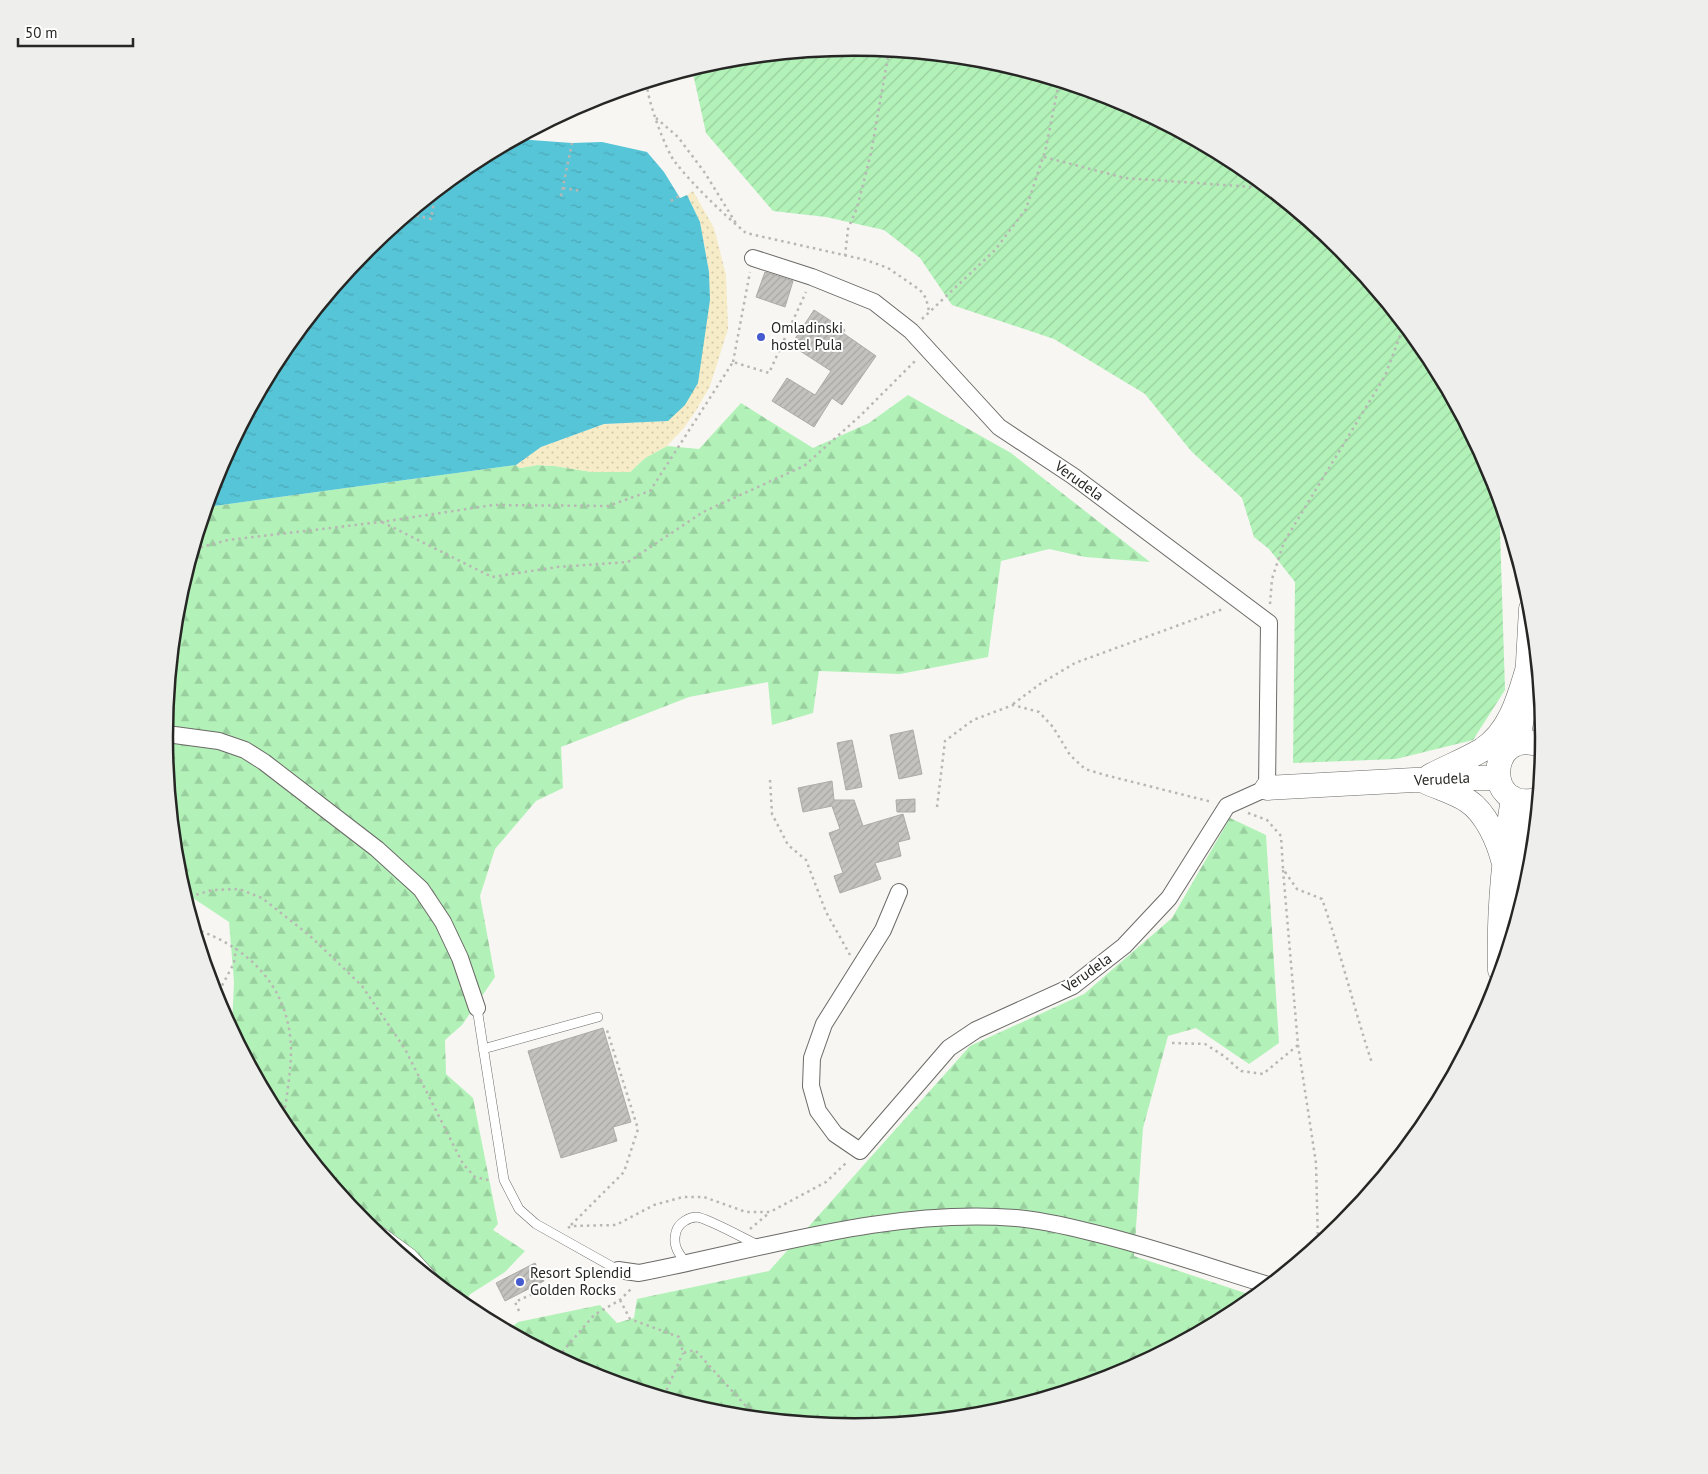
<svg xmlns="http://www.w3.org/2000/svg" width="1708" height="1474" font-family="'PT Sans',sans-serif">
  <defs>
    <pattern id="forest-firs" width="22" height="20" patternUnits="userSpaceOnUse" patternTransform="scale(1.25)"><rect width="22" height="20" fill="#b2f2b8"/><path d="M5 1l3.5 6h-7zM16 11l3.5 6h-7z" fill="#99cf9e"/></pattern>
    <pattern id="sand-dots" width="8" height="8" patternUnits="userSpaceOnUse" patternTransform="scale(1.25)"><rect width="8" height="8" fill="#f6ecc7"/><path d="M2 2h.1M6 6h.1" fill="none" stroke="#d3caab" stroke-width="1.8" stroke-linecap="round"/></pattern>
    <pattern id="garden-furrows" width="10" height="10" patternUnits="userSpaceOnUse" patternTransform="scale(1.25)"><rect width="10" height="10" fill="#b2f2b8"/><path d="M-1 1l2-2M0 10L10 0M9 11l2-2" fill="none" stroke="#99cf9e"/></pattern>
    <pattern id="water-ripples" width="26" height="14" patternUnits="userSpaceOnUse" patternTransform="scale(1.25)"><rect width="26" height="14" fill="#56c5d7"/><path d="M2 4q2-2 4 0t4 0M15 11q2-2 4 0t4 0" fill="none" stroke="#4ba9b8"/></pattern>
    <pattern id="building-hatch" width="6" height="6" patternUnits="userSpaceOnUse" patternTransform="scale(1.25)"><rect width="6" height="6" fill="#c3c2bf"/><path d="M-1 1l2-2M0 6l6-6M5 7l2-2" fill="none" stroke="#a7a7a4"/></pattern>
  </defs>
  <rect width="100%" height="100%" fill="#f7f6f2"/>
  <path fill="url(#forest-firs)" d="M908 395 1011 453 1150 562 1085 557 1049 549 1001 561 988 657 900 674 819 671 813 713 772 725 768 682 689 697 561 747 563 788 536 801 495 849 480 896 495 977 462 1025 445 1040 446 1074 473 1098 498 1224 493 1230 525 1251 505 1272 469 1295 466 1306 366 1224 281 1120 232 1029 234 982 229 922 184 892 178 871 165 737 178 602 207 507 516 465 520 468 537 465 555 466 592 472H630L645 458 667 446 699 449 741 403 813 448 869 423Z
    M1230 818 1266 835 1279 1043 1249 1064 1196 1028 1168 1036 1143 1128 1134 1256 1254 1296 1237 1310 1118 1374 1082 1385 988 1413 854 1426 719 1413 590 1374 508 1330 518 1322 600 1305 617 1323 634 1318 637 1299 769 1271 970 1046 1084 994 1172 918Z"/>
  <path fill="url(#sand-dots)" d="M693 191 714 228 726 275 728 329 710 386 697 409 683 429 667 446 645 458 630 472H592L555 466 537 465 520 468 516 465 541 447 604 424 668 421 709 272 700 222 687 195Z"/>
  <path fill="url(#garden-furrows)" d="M854 48 989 61 1118 100 1237 164 1342 250 1427 354 1491 473 1499 498 1505 690 1473 740 1396 759 1293 763 1295 582 1269 549 1254 537 1242 498 1191 451 1145 394 1054 339 952 305 920 258 884 230 826 217 773 211 706 133 692 69 720 61Z"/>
  <path fill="url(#water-ripples)" d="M517 139 572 143 602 142 647 152 664 172 680 198 687 195 700 222 709 272 710 300 698 383 685 405 668 421 604 424 541 447 516 465 207 507 217 473 281 354 367 249 471 164 503 147H507L508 144Z"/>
  <path fill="url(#building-hatch)" stroke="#ababa7" d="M765 272 793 281 785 307 756 297Z
    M814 310 845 330 843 333 876 356 842 405 832 398 814 427 772 401 787 378 815 395 831 371 791 345Z
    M913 730 922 774 899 779 890 735Z
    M852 740 862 787 846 790 837 743Z
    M832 781 834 800H854L863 826 903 814 910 839 898 842 901 856 875 863 881 879 840 893 834 876 843 873 829 833 840 829 832 806 803 812 798 788Z
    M915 799V812H897L896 800Z
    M603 1028 631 1122 613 1127 617 1141 561 1158 528 1051Z
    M535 1263 544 1281 505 1301 496 1283Z"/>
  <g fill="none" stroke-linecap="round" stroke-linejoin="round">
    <defs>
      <path id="lane" d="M477 1008 504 1180 519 1209 536 1224 618 1270
        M483 1049 598 1017
        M363 1220 367 1221 412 1254 444 1289
        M687 1264C679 1254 672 1246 676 1232 678 1224 688 1217 697 1217 707 1218 747 1240 758 1245"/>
      <path id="street" d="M753 258 812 277 874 302 911 331 999 427 1073 476 1269 623 1267 788 1227 806 1169 898 1124 946 1073 986 976 1030 949 1048 860 1151 835 1134 818 1111 811 1086 812 1058 824 1024 883 930 899 892
        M165 731 167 734 219 741 245 750 264 762 377 849 421 889 443 922 460 958 477 1008
        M618 1270 639 1273C763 1249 888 1208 1016 1218 1041 1220 1066 1226 1090 1232 1150 1246 1209 1267 1268 1285"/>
      <path id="secondary" d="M1517 744 1526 698 1531 609
        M1430 776C1447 767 1465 760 1482 750 1511 732 1520 694 1529 664
        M1426 782C1439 788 1456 793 1468 801 1486 813 1498 841 1503 860
        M1267 788 1451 778H1498
        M1537 800C1481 813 1488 723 1543 746
        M1520 904 1527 861 1530 801
        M1500 970C1498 912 1504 855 1513 798"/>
    </defs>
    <use href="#lane" stroke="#6b6a67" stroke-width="10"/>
    <use href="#street" stroke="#6b6a67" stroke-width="18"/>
    <use href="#secondary" stroke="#6b6a67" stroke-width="25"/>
    <path stroke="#b8b7b4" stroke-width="2.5" stroke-dasharray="2.5 4" stroke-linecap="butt" d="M647 83C646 97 666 151 675 162 694 186 722 213 746 233L866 260 888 268 920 290 926 298 929 311
      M656 118 678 137 705 173 737 225
      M1044 157 1125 178 1267 188
      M563 188 581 191
      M561 196 572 143
      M671 201 679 196
      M410 214 431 219 436 192
      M845 256 848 229 857 208 871 153 889 51
      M922 319 995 250 1026 209 1046 148 1059 82
      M733 362 750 272
      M382 522 492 577 557 567 628 562 703 512 804 466 860 416 917 359
      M194 549 228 540 381 522 493 505 608 506 650 491 733 362 769 373 806 292
      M1270 604 1272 579 1284 542 1385 376 1404 325
      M1013 704 1040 684 1075 663 1223 609
      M770 780 772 814 788 845 806 860 826 912 850 955
      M937 807 945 741 973 720 1013 705 1039 712 1053 727 1070 755 1085 769 1105 775 1212 802
      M1248 813 1267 820 1281 836 1283 869 1297 889 1322 899C1341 953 1354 1009 1372 1063
      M1283 870 1298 1045 1316 1163 1318 1244
      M187 902 189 897 212 890 239 889 262 898 309 935 362 986 405 1049 463 1164 475 1177 492 1181
      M195 929C251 948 290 989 291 1050 291 1074 286 1099 283 1122
      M216 997 234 963 236 948
      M1172 1043 1205 1044 1224 1056 1241 1071 1263 1074 1298 1045
      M571 1225 624 1172 638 1129 606 1027
      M568 1228 571 1226 616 1225 654 1205 683 1197H704L746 1212H770L826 1182 847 1162
      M750 1229 769 1213
      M620 1300 630 1319 679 1337 683 1353 695 1350 745 1405 764 1418
      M519 1311 515 1302 548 1287 553 1297
      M497 1324 499 1319
      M558 1357 594 1315 620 1300 632 1288
      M664 1396 683 1353"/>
    <use href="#lane" stroke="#fff" stroke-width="9"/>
    <use href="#street" stroke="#fff" stroke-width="16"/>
    <use href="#secondary" stroke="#fff" stroke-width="24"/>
  </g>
  <g fill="#455bcf" stroke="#fff" stroke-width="2">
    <circle cx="761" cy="337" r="5"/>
    <circle cx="520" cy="1282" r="5"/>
  </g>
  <g text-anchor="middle" stroke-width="4" stroke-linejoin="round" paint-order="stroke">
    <g font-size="15" fill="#262624" stroke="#fff" text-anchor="start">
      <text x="771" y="333">Omladinski<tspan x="771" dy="17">hostel Pula</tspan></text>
      <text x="530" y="1278">Resort Splendid<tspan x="530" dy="17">Golden Rocks</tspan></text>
    </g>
    <g font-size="15" fill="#262624" stroke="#fff">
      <text transform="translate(1079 481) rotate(36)" y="5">Verudela</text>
      <text transform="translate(1442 779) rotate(-3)" y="5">Verudela</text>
      <text transform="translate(1087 973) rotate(-35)" y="5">Verudela</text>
    </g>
  </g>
  <path d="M0 0H1708V1474H0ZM173 737a681 681 0 1 1 1362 0a681 681 0 1 1-1362 0Z" fill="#eeeeed" fill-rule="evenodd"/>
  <path fill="none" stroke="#262624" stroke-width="2.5" d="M173 737a681 681 0 1 1 1362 0a681 681 0 1 1-1362 0Z"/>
  <path d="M18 38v8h115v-8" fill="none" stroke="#262624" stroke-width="2.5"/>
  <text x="25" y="38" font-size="15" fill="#262624" stroke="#ffffff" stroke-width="4" paint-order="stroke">50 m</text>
</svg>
